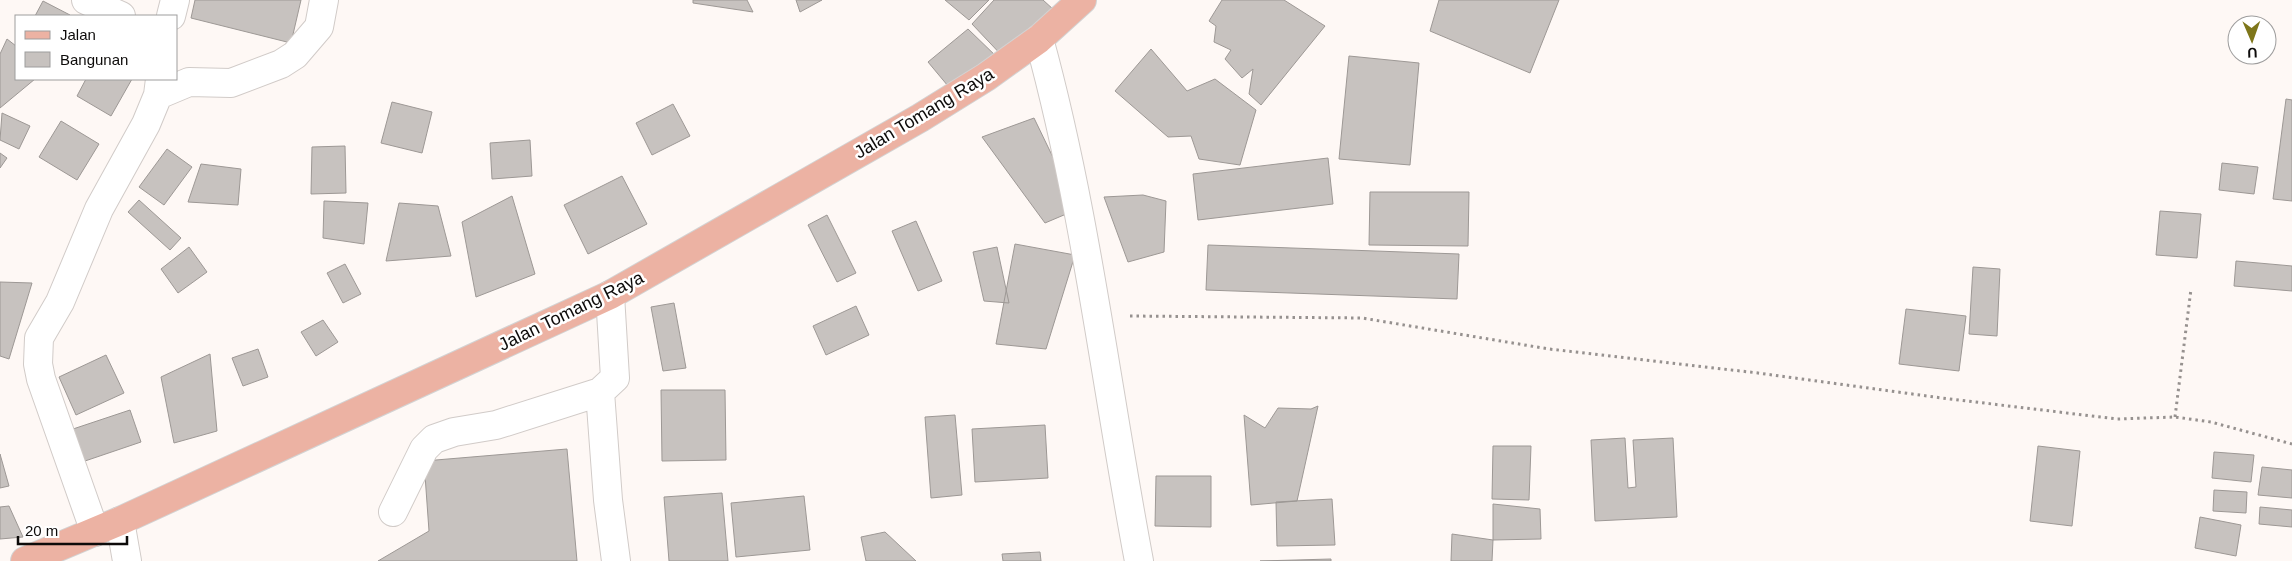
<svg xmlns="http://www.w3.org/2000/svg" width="2292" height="561" font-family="Helvetica,sans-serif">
  <rect width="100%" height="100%" fill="#fef8f5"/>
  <path fill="#c7c2bf" stroke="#9d9895" d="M195 0H301L291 43 191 18Z
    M693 0H747L753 12 693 3Z
    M796 0H822L800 12Z
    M945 0H989L969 20Z
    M994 0H1043L1054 10 1007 61 972 24Z
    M1222 0H1284L1325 26 1261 105 1249 94 1253 69 1242 78 1225 59 1231 50 1214 42 1216 26 1209 21Z
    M1439 0H1559L1530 73 1430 31Z
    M43 1 70 15V16H35Z
    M968 29 999 59 948 86 928 62Z
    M7 39 16 46V79H35L0 108V54Z
    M1151 49 1187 91 1215 79 1256 110 1240 165 1199 159 1191 136 1168 137 1115 91Z
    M1349 56 1419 63 1410 165 1339 159Z
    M86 79H132L111 116 77 96Z
    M2286 99 2292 100V201L2273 199Z
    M392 102 432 112 422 153 381 143Z
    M673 104 690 136 652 155 636 123Z
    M2 113 30 126 19 149 0 140Z
    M1034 118 1078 209 1045 223 982 137Z
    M61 121 99 144 77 180 39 157Z
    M530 140 532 176 492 179 490 143Z
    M345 146 346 193 311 194 312 147Z
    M167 149 192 167 164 205 139 187Z
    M0 153 7 158 0 168Z
    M1328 158 1333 204 1198 220 1193 174Z
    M2222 163 2258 167 2254 194 2219 190Z
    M201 164 241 169 238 205 188 202Z
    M622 176 647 224 588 254 564 205Z
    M1370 192H1469L1468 246 1369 245Z
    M1143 195 1166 201 1164 252 1128 262 1104 197Z
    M512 196 535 274 476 297 462 222Z
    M139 200 181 238 170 250 128 212Z
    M324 201 368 203 364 244 323 238Z
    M399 203 438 206 451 256 386 261Z
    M2160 211 2201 214 2197 258 2156 255Z
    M827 215 856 273 837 282 808 225Z
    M916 221 942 281 918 291 892 231Z
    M1015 244 1075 255 1046 349 996 344Z
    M1208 245 1459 254 1457 299 1206 290Z
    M189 247 207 272 178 293 161 269Z
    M997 247 1009 303 984 301 973 252Z
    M2236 261 2292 266V291L2234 286Z
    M345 264 361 294 343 303 327 273Z
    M1973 267 2000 269 1997 336 1969 334Z
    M0 282 32 283 9 359 0 356Z
    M674 303 686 368 663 371 651 307Z
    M856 306 869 335 826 355 813 326Z
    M1906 309 1966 316 1959 371 1899 364Z
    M323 320 338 342 316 356 301 332Z
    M258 349 268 377 243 386 232 358Z
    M210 354 217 431 174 443 161 377Z
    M106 355 124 393 76 415 59 377Z
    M661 390H725L726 460 662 461Z
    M1318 406 1297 501 1251 505 1244 415 1265 428 1278 408 1311 409Z
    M130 410 141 442 85 461 73 429Z
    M955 415 962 495 931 498 925 417Z
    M1045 425 1048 478 975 482 972 429Z
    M1625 438 1628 488 1636 487 1633 440 1673 438 1677 517 1595 521 1591 440Z
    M1493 446H1531L1529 500 1492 499Z
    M2038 446 2080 451 2072 526 2030 521Z
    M567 449 577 561H378L429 531 424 461Z
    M2214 452 2254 455 2251 482 2212 478Z
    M0 454 9 486 0 488Z
    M2262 467 2292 470V498L2258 495Z
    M1156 476H1211V527L1155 526Z
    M2214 490 2247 492 2246 513 2213 511Z
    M722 493 728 561H669L664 497Z
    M804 496 810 550 736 557 731 503Z
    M1332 499 1335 545 1277 546 1276 502Z
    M1493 504 1540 509 1541 539 1493 540Z
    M9 506 23 537 0 539V507Z
    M2260 507 2292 510V527L2259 524Z
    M2200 517 2241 525 2236 556 2195 548Z
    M885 532 916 561H866L861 537Z
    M1452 534 1493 540 1492 561H1451Z
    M1040 552 1041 561H1003L1002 554Z
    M1331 559V561H1260Z"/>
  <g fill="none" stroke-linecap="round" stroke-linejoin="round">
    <defs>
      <path id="minor" d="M86 0 121 16
        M171 16 175 0
        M1039 39C1086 210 1106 387 1139 561
        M158 95 189 82 231 83 281 64 295 55 319 27 324 0
        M610 295 615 378 600 392 608 500 616 561
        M393 512 424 449 434 439 454 432 496 425 600 392
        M120 521 127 561
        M95 532 41 379 38 364 39 338 60 302 99 209 146 124 158 95 160 79"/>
      <path id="major" d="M25 561 120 521 610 295 920 118 986 77 1039 39 1082 0"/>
    </defs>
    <use href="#minor" stroke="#d1cbc8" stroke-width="30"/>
    <use href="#major" stroke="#d3d3d3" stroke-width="30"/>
    <path stroke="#96918f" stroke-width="3" stroke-dasharray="2.5 4" stroke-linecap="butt" d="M1130 316 1362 318 1549 349 1758 373 1942 398 2117 419 2175 417 2211 422 2292 444
      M2175 417 2191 289"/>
    <use href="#minor" stroke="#fff" stroke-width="28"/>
    <use href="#major" stroke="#ecb2a3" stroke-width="28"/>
  </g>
  <g text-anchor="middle" stroke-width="5" stroke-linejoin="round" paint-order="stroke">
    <g font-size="18" fill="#0d0b0a" stroke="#fff">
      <text transform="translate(924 113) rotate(-31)" y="6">Jalan Tomang Raya</text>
      <text transform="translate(571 311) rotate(-26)" y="6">Jalan Tomang Raya</text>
    </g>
  </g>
  <rect x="15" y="15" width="162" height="65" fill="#ffffff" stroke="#9e9d9d"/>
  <rect x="25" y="31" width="25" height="8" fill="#ecb2a3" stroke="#9e9d9d"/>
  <text x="60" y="40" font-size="15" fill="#0d0b0a">Jalan</text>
  <rect x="25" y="52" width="25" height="15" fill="#c7c2bf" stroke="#9e9d9d"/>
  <text x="60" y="65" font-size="15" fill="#0d0b0a">Bangunan</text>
  <g transform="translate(2252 40) rotate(178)"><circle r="24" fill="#ffffff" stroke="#9e9d9d"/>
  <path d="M0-4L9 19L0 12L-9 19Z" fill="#7e761a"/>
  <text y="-8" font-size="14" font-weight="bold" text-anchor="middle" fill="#0d0b0a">U</text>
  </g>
  <path d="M18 536v8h109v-8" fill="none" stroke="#0d0b0a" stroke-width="2.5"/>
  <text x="25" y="536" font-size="15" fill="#0d0b0a" stroke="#ffffff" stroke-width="4" paint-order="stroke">20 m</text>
</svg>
